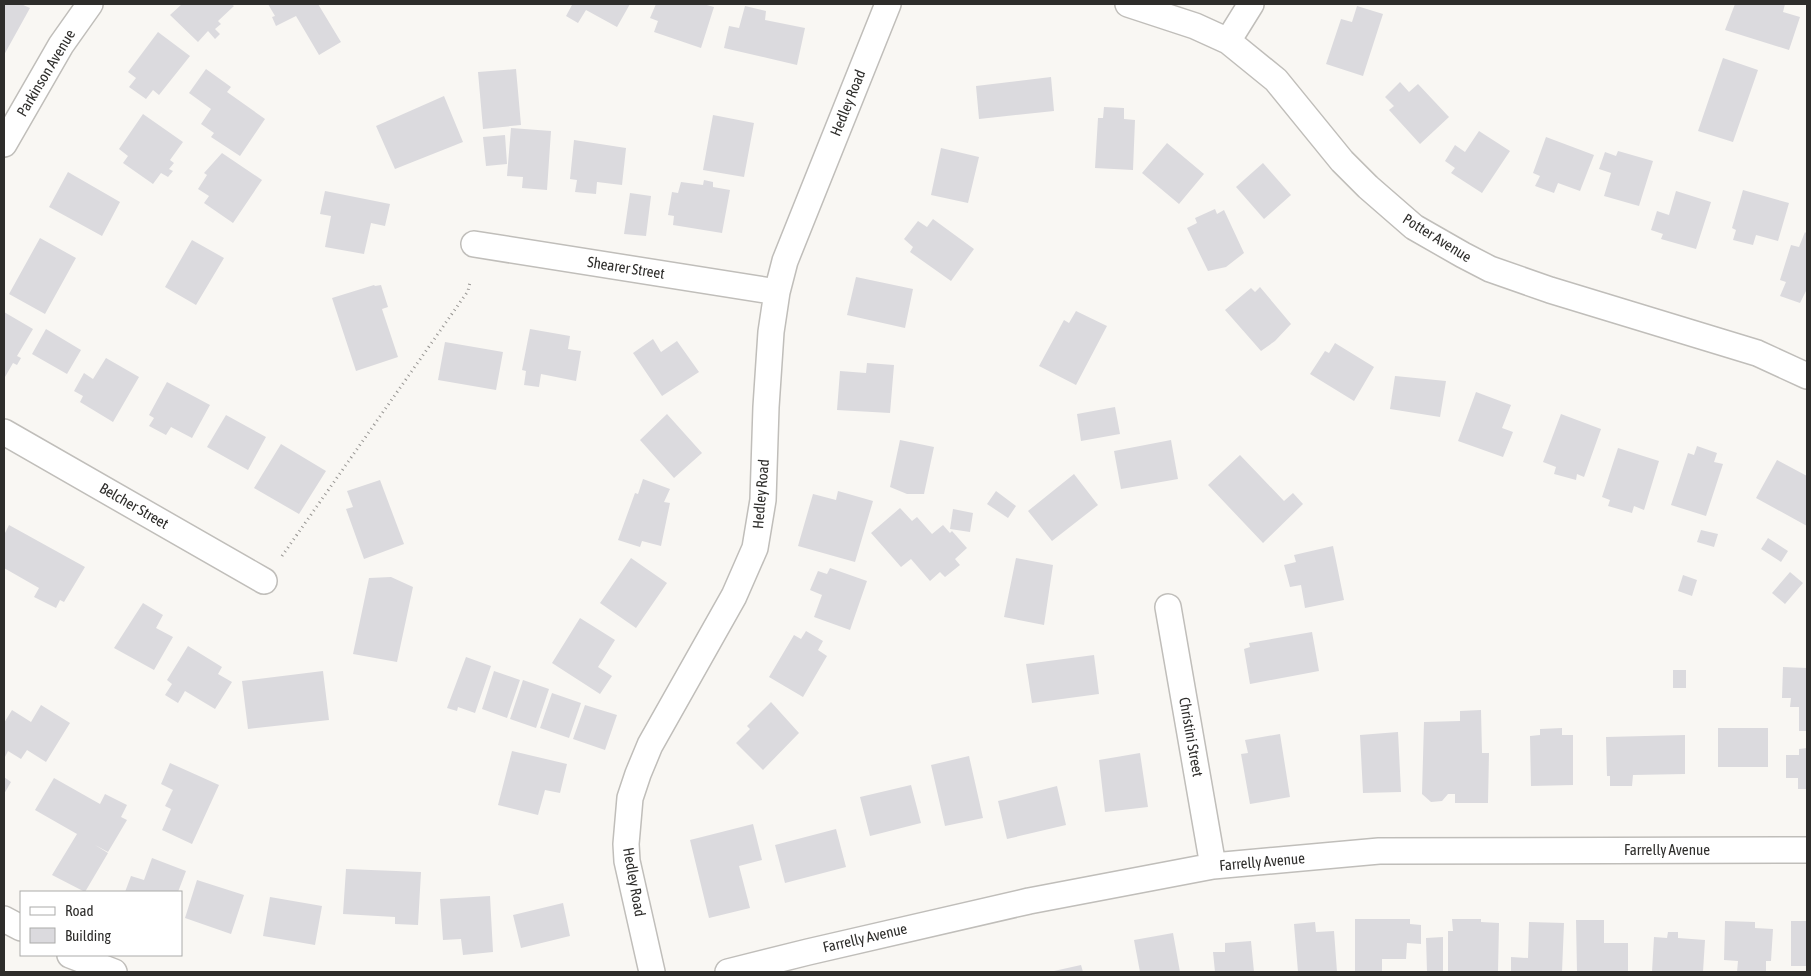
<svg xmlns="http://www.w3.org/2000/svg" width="1811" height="976" font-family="'Asap Condensed',sans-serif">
  <rect width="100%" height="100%" fill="#f9f7f3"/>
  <path fill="#dbdade" d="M4 4H21L30 8 4 55Z
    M182 4H231L234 6 218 21 221 24 215 29 220 34 215 39 208 31 198 42 170 15Z
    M268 4H318L341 42 319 55 296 16 276 26 272 17 275 16Z
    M570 4H630L617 27 586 10 578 23 566 16 572 5Z
    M656 4H703L714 7 701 48 654 32 658 21 650 18Z
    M1735 4H1785L1783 12 1800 17 1789 50 1725 30Z
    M745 6 766 11 765 20 805 28 797 65 724 48 729 26 739 28Z
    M1357 6 1383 14 1363 76 1326 64 1341 19 1352 22Z
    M158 32 190 56 159 95 153 90 146 99 129 87 136 78 128 72Z
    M1723 58 1758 70 1733 142 1698 131Z
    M206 69 231 87 227 92 265 119 240 156 211 137 214 133 201 124 211 109 189 93Z
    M516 69 521 125 483 129 478 72Z
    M1051 77 1054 111 979 119 976 86Z
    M1400 82 1409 92 1418 84 1449 117 1420 144 1389 110 1394 106 1385 97Z
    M444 96 463 142 395 169 376 126Z
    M1104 107 1124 108V119L1135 120 1133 170 1095 168 1098 118H1103Z
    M143 114 183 142 170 160 174 163 169 169 173 171 168 177 161 173 153 184 123 163 128 156 119 149Z
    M713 115 754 123 744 177 703 170Z
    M511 128 551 131 547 190 522 188 523 177 507 176Z
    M1479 131 1510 151 1482 193 1451 173 1455 168 1445 161 1455 145 1465 152Z
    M505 135 507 164 486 166 483 137Z
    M1546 137 1594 155 1580 191 1558 183 1554 193 1535 186 1540 176 1533 173Z
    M574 140 626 148 622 185 597 182 596 194 575 192 577 180 570 179Z
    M1167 143 1204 174 1179 204 1142 173Z
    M941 148 979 157 968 203 931 195Z
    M1618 151 1653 161 1639 206 1604 196 1611 173 1599 169 1605 152 1616 156Z
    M222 153 262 180 233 223 204 203 209 196 198 189 207 175 204 173Z
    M1263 163 1291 195 1264 219 1236 187Z
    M68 172 120 202 102 236 49 207Z
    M704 180 713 182V187L730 190 722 233 673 225 674 216 668 215 672 192 678 193 681 182 703 185Z
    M1743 190 1789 203 1778 241 1756 235 1753 245 1733 240 1736 230 1732 228Z
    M325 191 390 204 385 226 371 223 364 254 325 247 331 216 320 214Z
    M1676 191 1711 202 1696 249 1661 239 1663 234 1651 230 1657 211 1669 215Z
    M630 193 651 196 646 236 624 234Z
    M1215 209 1217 214 1224 210 1244 253 1226 267 1208 271 1187 228 1197 223 1195 218Z
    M933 219 974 249 951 281 910 252 913 247 904 239 918 221 927 227Z
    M1805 232 1807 234V289L1800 303 1780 296 1786 282 1780 280 1791 245 1799 247Z
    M40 238 76 258 45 314 9 294Z
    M192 240 224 258 196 305 165 287Z
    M856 277 913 289 905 328 847 315Z
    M374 285 375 286 381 285 388 307 382 309 398 357 356 371 332 298Z
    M1260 287 1291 324 1275 341 1261 351 1225 310 1251 288 1255 292Z
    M1076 311 1107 326 1076 385 1039 366 1064 320 1069 323Z
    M4 312 33 329 17 356 21 358 17 365 13 363 5 377Z
    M46 329 81 350 67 374 32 354Z
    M530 329 570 336 568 349 581 351 576 381 541 374 539 387 524 385 526 371 522 370Z
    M653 339 661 352 677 341 699 372 662 396 633 353Z
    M445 342 503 352 496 390 438 380Z
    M1335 343 1374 367 1354 401 1310 374 1325 351 1329 353Z
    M106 358 139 377 113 422 80 402 83 396 74 391 84 373 93 379Z
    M867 363 894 365 890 413 837 410 840 371 866 373Z
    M1395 376 1446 381 1440 417 1390 409Z
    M167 382 210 405 192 438 171 427 166 435 149 426 154 418 149 415Z
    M1476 392 1511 405 1502 428 1513 432 1503 457 1458 441Z
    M1115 407 1120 434 1081 441 1077 414Z
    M667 414 702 453 674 478 640 440Z
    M1561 414 1601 429 1584 477 1577 474 1576 480 1554 474 1556 467 1543 462Z
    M226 415 266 437 248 470 207 447Z
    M900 440 934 447 924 494H907L890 487Z
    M1171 440 1178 479 1121 489 1114 451Z
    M281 444 326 471 299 514 254 488Z
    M1697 446 1717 453 1714 462 1723 464 1706 516 1671 505 1688 453 1694 455Z
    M1618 448 1659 461 1644 510 1634 506 1632 513 1608 506 1610 500 1602 497Z
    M1240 455 1284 501 1293 493 1303 504 1263 543 1208 485Z
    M1777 460 1807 476V526L1756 498Z
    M1074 474 1098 505 1052 541 1028 511Z
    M643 479 670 489 664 502 670 503 661 546 642 541 640 547 618 540 635 493 638 494Z
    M380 480 404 544 364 559 346 509 353 507 347 491Z
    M838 491 873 501 855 562 798 546 813 494 836 500Z
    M996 491 1016 506 1008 518 987 504Z
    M900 508 912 521 917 517 932 534 943 525 950 533 952 531 967 548 955 559 960 565 945 577 940 572 930 581 911 559 901 567 871 533Z
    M953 509 973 513 970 532 950 529Z
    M9 525 85 567 64 602 60 600 56 608 34 597 39 588 4 568V535Z
    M1701 530 1718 534 1714 547 1697 542Z
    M1768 538 1788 551 1781 562 1761 549Z
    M1333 546 1344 600 1305 608 1301 585 1290 587 1284 565 1296 562 1294 555Z
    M631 558 667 583 636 628 600 603Z
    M1016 558 1053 565 1044 625 1004 617Z
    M830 568 867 581 850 630 814 617 822 595 810 590 818 571 827 574Z
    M1790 572 1803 583 1785 604 1772 593Z
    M1683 575 1697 580 1692 596 1678 591Z
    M391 577 413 587 397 662 353 654 369 578Z
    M143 603 163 615 156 628 173 637 154 670 114 648Z
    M580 618 615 640 598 667 612 676 600 694 552 663Z
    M806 631 823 641 818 650 827 656 803 697 769 677 794 635 801 639Z
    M1312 632 1319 671 1250 684 1244 649 1250 647 1249 643Z
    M188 646 222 667 218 674 232 682 215 709 185 691 178 703 165 695 172 684 167 680Z
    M1094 655 1099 694 1032 703 1026 664Z
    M466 657 491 666 475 713 458 707 457 711 447 708Z
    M1783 667 1807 668V731H1799V707H1790L1791 698H1782Z
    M1673 670H1686V688H1673Z
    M323 671 329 720 248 729 242 681Z
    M494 671 520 680 507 718 482 709Z
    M523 680 549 689 536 728 510 719Z
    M552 693 581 703 569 738 540 728Z
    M771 702 799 733 763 770 736 743 750 729 747 726Z
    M41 705 70 723 46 762 27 750 21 759 8 751 4 759V723L12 710 31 722Z
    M585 705 617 715 605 750 573 739Z
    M1481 710 1482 753H1489L1488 803H1455V794H1448L1442 801 1431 802 1422 794 1424 722 1460 721V711Z
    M1562 728V735H1573V785L1531 786 1530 736 1540 735V729Z
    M1718 728H1768V767H1718Z
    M1398 732 1401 792 1363 793 1360 735Z
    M1280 734 1290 797 1250 804 1241 754 1248 753 1245 740Z
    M1685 735V774L1633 775 1632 786H1610V776H1607L1606 737Z
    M1807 748V789H1798V778H1786V755H1799V749Z
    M512 751 567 764 560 793 545 790 538 815 498 805Z
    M1140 753 1148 807 1105 812 1099 760Z
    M969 756 983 818 945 826 931 765Z
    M170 763 219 785 192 844 162 830 171 809 165 806 173 790 161 784Z
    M4 777 11 782 4 794Z
    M54 778 100 804 105 794 127 805 121 817 127 820 108 852 95 845 108 853 85 892 52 875 77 834 35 810Z
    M911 785 921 823 870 836 860 797Z
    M1057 786 1066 825 1007 839 998 801Z
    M753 824 762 860 739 866 750 908 709 918 690 840Z
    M836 829 846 867 785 883 775 845Z
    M152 858 186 871 178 892H125L131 876 144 880Z
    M346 869 421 872 418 925 395 924V917L343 914Z
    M197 880 244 895 231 934 185 918Z
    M490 896 493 952 463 955 461 939 443 940 440 899Z
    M270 897 322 906 315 945 263 936Z
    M563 903 570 936 521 948 513 915Z
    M1355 919H1410V924L1421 925V944L1407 943 1406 959H1382V972H1355Z
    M1452 919H1481V922L1499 923 1498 972H1448V931H1453Z
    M1576 920H1604V943H1628V972H1577Z
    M1725 921 1755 922V928L1773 929 1771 961H1766V972H1737L1738 961 1724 960Z
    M1791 921H1807V966H1791Z
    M1315 922 1316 932 1334 931 1337 972H1298L1294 924Z
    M1529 922 1564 923 1562 972H1511V957L1528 958Z
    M1668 932H1678V938L1705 940 1703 972H1652L1654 937 1667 938Z
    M1173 933 1180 972H1140L1134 940Z
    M1443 937V972H1427L1426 938Z
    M1251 941 1254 972H1215L1213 952H1225V943Z
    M1081 965 1083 972H1054V971Z"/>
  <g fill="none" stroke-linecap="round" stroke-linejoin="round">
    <defs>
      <path id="street" d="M1128 4 1195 26 1228 41 1276 80 1342 161 1368 187 1414 227 1463 255 1490 269 1550 290 1757 353 1807 376
        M1228 41 1251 4
        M4 144 61 45 90 4
        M474 244 777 292
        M4 432 264 581
        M1168 607 1213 866
        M4 919 21 928
        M70 955 114 972
        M652 972 627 861 626 844 630 798 638 774 650 745 734 596 755 548 763 500 766 407 771 332 777 292 785 261 888 4
        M728 972 808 952 1029 901 1213 866 1379 851 1807 850"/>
    </defs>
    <use href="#street" stroke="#c0beba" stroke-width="28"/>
    <path stroke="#979592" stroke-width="3" stroke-dasharray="1 4" stroke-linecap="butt" d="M282 556 468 291 470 282"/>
    <use href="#street" stroke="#fff" stroke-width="25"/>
  </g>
  <g text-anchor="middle" stroke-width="4" stroke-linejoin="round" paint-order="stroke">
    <g font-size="15" fill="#2e2d2b" stroke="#fff">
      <text transform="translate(46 73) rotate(-59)" y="5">Parkinson Avenue</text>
      <text transform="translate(848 103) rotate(-68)" y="5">Hedley Road</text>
      <text transform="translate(1437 238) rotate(32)" y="5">Potter Avenue</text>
      <text transform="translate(626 268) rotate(9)" y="5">Shearer Street</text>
      <text transform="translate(761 494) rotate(-85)" y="5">Hedley Road</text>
      <text transform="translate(134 506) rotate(30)" y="5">Belcher Street</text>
      <text transform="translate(1191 737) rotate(80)" y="5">Christini Street</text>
      <text x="1667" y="855">Farrelly Avenue</text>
      <text transform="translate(1262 862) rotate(-5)" y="5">Farrelly Avenue</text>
      <text transform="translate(634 882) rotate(80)" y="5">Hedley Road</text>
      <text transform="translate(865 938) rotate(-13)" y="5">Farrelly Avenue</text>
    </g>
  </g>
  <rect width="1811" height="976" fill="none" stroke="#2e2d2b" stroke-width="10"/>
  <rect x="20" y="891" width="162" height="65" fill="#ffffff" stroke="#ababaa"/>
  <rect x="30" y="907" width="25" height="8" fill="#ffffff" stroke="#ababaa"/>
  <text x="65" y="916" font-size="15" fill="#2e2d2b">Road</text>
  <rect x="30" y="928" width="25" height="15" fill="#dbdade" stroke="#ababaa"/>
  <text x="65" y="941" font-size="15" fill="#2e2d2b">Building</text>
</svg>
